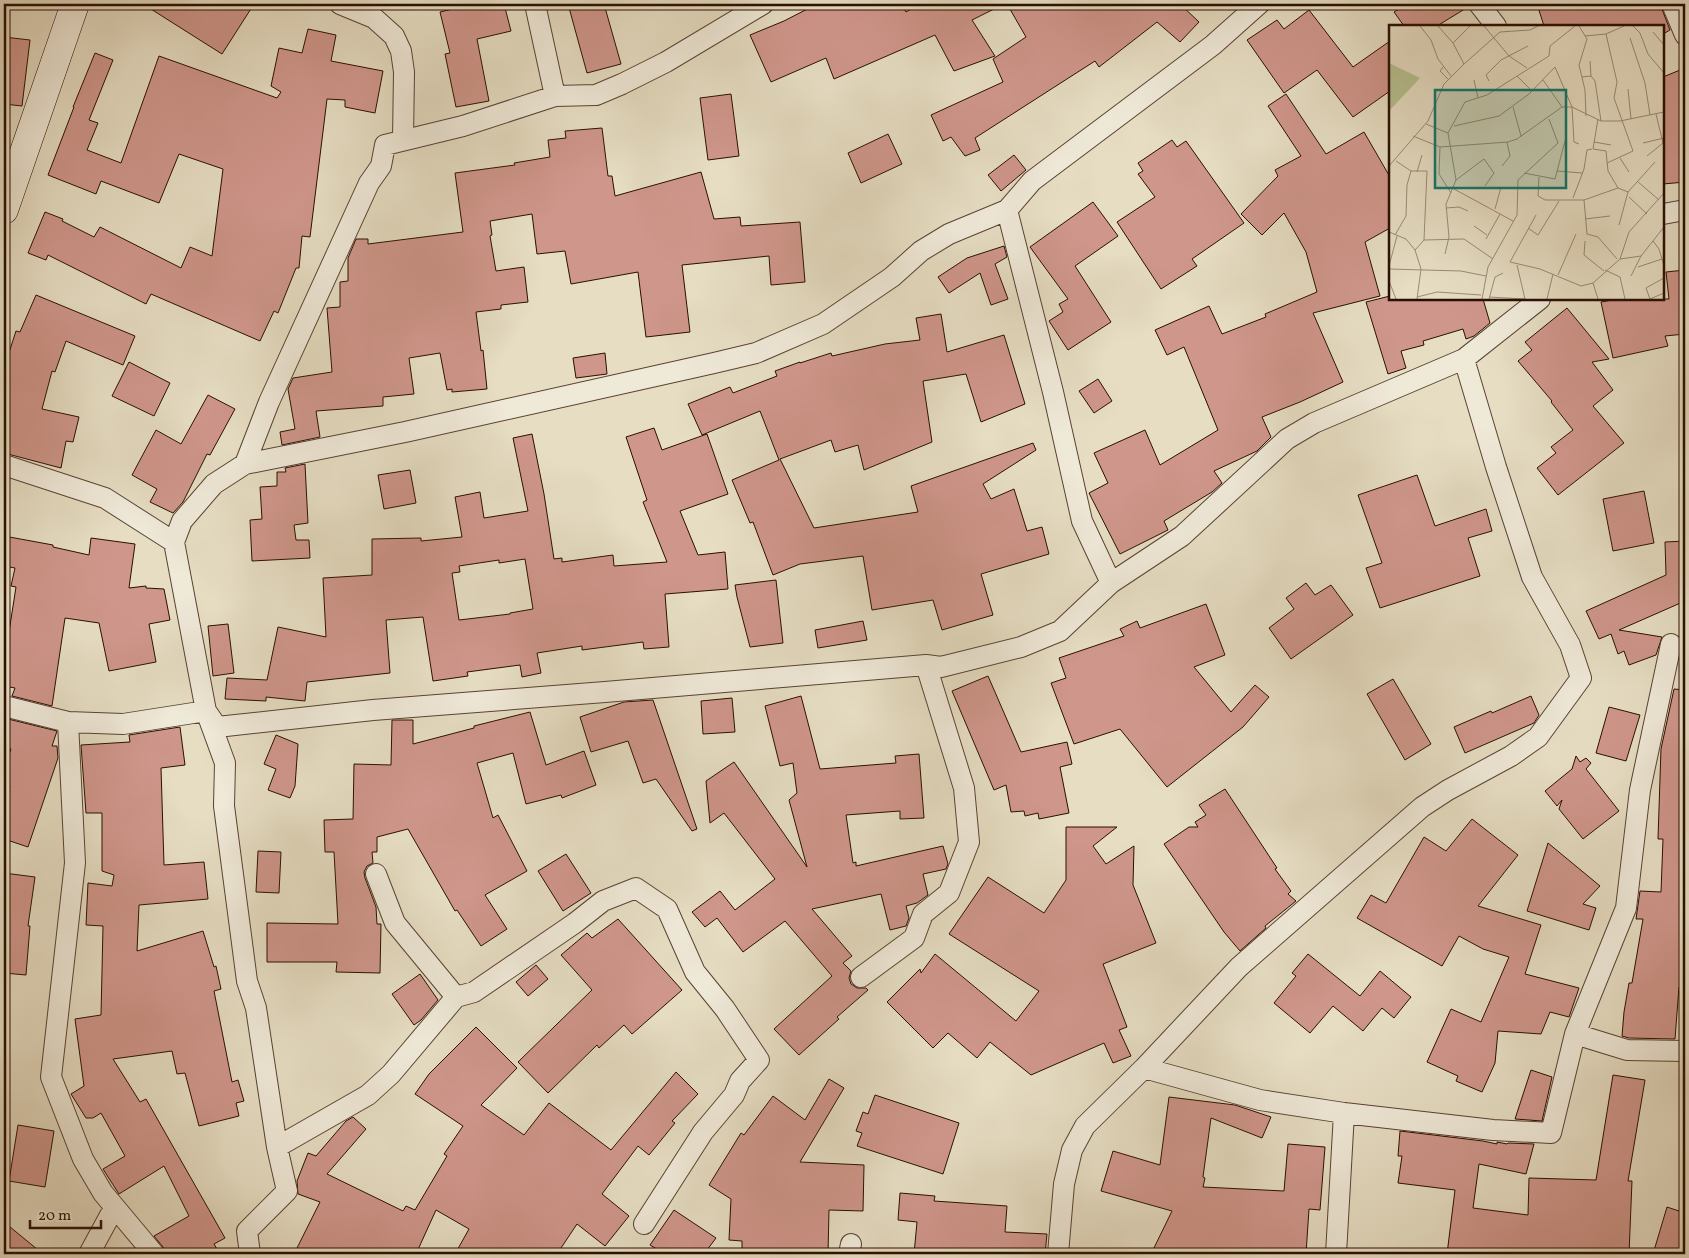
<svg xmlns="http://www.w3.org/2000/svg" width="1689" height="1258" font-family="Vollkorn,serif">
  <rect width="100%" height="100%" fill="#e6ddc3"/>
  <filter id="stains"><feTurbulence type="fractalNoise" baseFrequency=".004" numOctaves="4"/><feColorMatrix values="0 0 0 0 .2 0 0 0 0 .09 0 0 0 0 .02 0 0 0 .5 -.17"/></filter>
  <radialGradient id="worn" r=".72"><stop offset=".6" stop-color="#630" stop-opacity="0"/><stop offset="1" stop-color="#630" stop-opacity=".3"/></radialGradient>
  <path fill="#cf968b" stroke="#2a0f01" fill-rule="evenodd" d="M143 4H254L222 54Z
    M473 4H504L511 31 477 39 489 101 456 107 445 54 450 53 440 12Z
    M568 4H604L621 64 587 73Z
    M817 4H902L906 12 920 4H1004L972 20 995 56 954 71 935 35 834 79 826 58 771 82 750 35 784 21Z
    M1007 4H1180L1199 22 1180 42 1157 22 1099 67 1095 61 975 138 980 150 965 156 951 137 943 141 931 115 1003 82 993 59 1026 37Z
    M1407 4H1467L1468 7 1437 26H1404L1394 12Z
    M1537 4H1660L1670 30 1663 34V26H1544Z
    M1309 10 1353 67 1390 41V91L1353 117 1317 70 1284 93 1247 40 1277 20 1284 29Z
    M308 29 336 35 331 61 383 71 375 113 345 107V100L327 99 310 237 302 236 299 268H296L278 313 274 311 260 341 151 294 146 304 48 255 46 260 28 253 45 212 63 219 62 221 94 237 100 227 181 268 190 247 212 256 223 169 179 154 159 203 101 181 96 194 48 175 74 107H73L95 53 113 60 89 120 98 123 87 150 121 163 159 56 277 98 281 92 271 86 279 48 302 53Z
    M4 37 30 40 22 106 4 104Z
    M1685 68V182L1663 184V77Z
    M731 94 739 156 708 160 700 98Z
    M1286 94 1326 154 1364 132 1390 177V228L1365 242 1380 296 1313 313 1343 382 1300 402 1262 417 1271 437 1257 451 1214 471 1222 483 1212 492 1164 521 1168 530 1120 554 1089 493 1108 483 1094 453 1145 430 1160 465 1218 430 1184 347 1167 355 1155 330 1209 306 1222 334 1266 317 1265 314 1317 292 1306 252 1284 213 1262 235 1241 214 1278 176 1275 170 1301 156 1268 106Z
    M602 128 608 176H612L615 196 701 172 714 219 740 217 741 226 800 222 805 282 771 285 769 256 682 265 690 332 646 337 638 272 571 284 565 251 537 254 532 214 490 221 492 235 490 236 496 271 524 267 528 302 501 305V309L476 312 481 351 483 350 487 389 452 392V389L447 390 440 353 409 358 414 394 383 397V406L316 411 320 437 282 445 280 432 295 429 288 389 293 378 332 372 327 308 340 307V282L348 281V258L356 239H368V244L463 232 455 173 515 165 514 163 550 157 548 140 566 138 565 131Z
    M888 134 902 164 861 183 848 153Z
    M1172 140 1177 147 1186 141 1244 223 1192 259 1197 266 1161 289 1117 222 1155 197 1138 174 1143 171 1138 163Z
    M1014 155 1026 170 1001 191 988 175Z
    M1093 202 1118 236 1075 266 1111 322 1068 350 1049 321 1063 312 1059 304 1068 299 1030 247Z
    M1004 246 1007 257 995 264 1008 299 991 305 980 273 949 293 938 277 967 258Z
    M1685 270V334L1665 336 1668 346 1613 358 1601 302 1618 299H1669L1666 272Z
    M36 295 135 336 123 365 66 341 55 372 52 371 42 409 79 417 73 442 66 441 61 468 4 453V368L16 331 20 332Z
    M1390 296V299H1483L1490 323 1474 336 1466 339 1463 329 1423 341 1424 345 1401 351 1406 368 1388 374 1366 302Z
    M1567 308 1609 359 1592 362 1613 390 1593 406 1624 443 1558 495 1537 468 1556 453 1551 447 1573 430 1551 402 1552 401 1518 361 1532 350 1525 342Z
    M941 314 947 352 1004 335 1025 404 981 422 966 374 923 381 932 442 864 470 858 445 835 452 831 440 780 459 814 528 918 512 911 486 1033 443 1036 450 983 484 991 499 1014 489 1027 531 1042 527 1049 554 981 574 993 615 942 630 933 600 872 610 863 556 800 564 773 575 753 522 750 523 732 480 779 460 760 411 702 435 688 404 730 387 733 393 777 376 775 371 800 362V363L831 353 832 356 885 344 920 340 916 318Z
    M605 353 607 374 576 378 573 358Z
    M129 362 170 383 154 416 112 396Z
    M1098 379 1112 401 1094 413 1079 391Z
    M208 395 235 409 210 455 207 454 183 502 173 513 150 502 157 489 132 475 156 430 181 444Z
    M654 428 662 450 707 434 728 494 680 511 698 555 725 552 728 589 665 594 669 647 644 649 643 642 582 650V646L537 653 541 673 522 677 520 665 467 672 468 676 433 681 423 617 386 620 390 673 307 682 305 701 266 697V701L225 699 227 678 267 680 278 627 326 637 323 578 372 575V539L421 538V541L462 537 455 497 480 492 484 518 528 511 513 438 532 434 544 494 554 559 562 558V562L613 555 614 566 667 562 643 502 647 500 626 437ZM525 559 533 609 510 613V614L459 620 452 573 460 572 459 566 499 560V563Z
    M305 464 308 523 294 525 296 540H309L310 558 252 561 250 520 262 519 260 487 277 486V472H286L285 468Z
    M410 470 416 503 384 509 378 475Z
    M1417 475 1435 526 1486 509 1492 531 1468 538 1480 576 1380 608 1366 568 1382 563 1358 495Z
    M1644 491 1654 543 1613 551 1603 499Z
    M4 536 53 545V547L89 555 91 538 135 544 129 588 146 586V588L164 589 170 620 149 624 156 662 109 671 99 623 65 618 52 706 12 696 15 688 4 686V664L16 587 11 586 15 568 4 566Z
    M1685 541V601L1619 630 1662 637 1656 655 1629 665 1624 651 1618 654 1611 634 1599 639 1586 611 1666 575 1665 542Z
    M776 580 783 643 750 647 737 597 735 585Z
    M1306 583 1315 595 1331 585 1353 615 1291 659 1269 628 1294 609 1286 598Z
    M1206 604 1225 655 1194 667 1231 712 1255 685 1269 697 1243 727 1167 787 1120 729 1074 744 1051 683 1066 678 1059 658 1124 636 1120 629 1137 621 1140 628Z
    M863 621 867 640 818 648 815 630Z
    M228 624 234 673 213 676 208 626Z
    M988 676 1021 752 1067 742 1072 764 1060 767 1069 813 1039 819 1038 813 1025 816 1024 811 1011 812 1006 785 994 790 952 691Z
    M1393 679 1431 744 1405 760 1367 694Z
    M1674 689 1685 690V988L1679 987 1675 1039 1629 1038 1622 1036 1624 1012 1629 983H1632L1643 919H1636L1640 891 1661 892 1663 839H1658L1661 749Z
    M801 696 820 769 896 763 895 756 919 754 924 818 900 819V811L846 815 853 863 856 862V866L943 846 948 864 946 869 923 874 928 895 917 903 906 906 909 918 906 926 890 930 881 894 812 909 852 956 843 963 851 971 849 978 851 984 857 988H866L868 990 837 1017 839 1019 799 1055 774 1029 832 976 785 921 743 952 717 918 705 927 692 912 720 891 735 910 775 879 724 813 710 823 706 781 734 762 807 867 789 800 797 793 793 763 780 766 765 706Z
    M1531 696 1539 715 1534 723 1465 753 1454 727 1491 711 1492 713Z
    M732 698 735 732 703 734 701 701Z
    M653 700 697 829 692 831 656 779 643 783 628 741 591 752 580 717 624 702Z
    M1609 707 1640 715 1626 761 1596 753Z
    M530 712 546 765 584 751 596 785 562 798 561 795 526 804 513 753 477 763 493 818 498 815 527 871 485 895 507 929 481 946 457 910 455 911 408 829 377 837V852H372L373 863 367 866 364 872 365 878 376 907 377 924H381L380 973 336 972 337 962H267V923L338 924 334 852H325L324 820 353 819 354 764 391 765 392 720H413V744L474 728V726Z
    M4 718 57 731 52 746H57L58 758 28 847 4 839V807L10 786 4 784V769L11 749 4 746Z
    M180 727 185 765 161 768 164 865 204 862 208 899 139 905 137 951 203 931 214 967 216 966 221 989 214 991 232 1082 238 1080 244 1101 236 1103 239 1116 199 1126 185 1073 177 1074 172 1051 113 1059 140 1102 146 1099 225 1238 214 1244 220 1254H166L163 1247 154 1236 189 1216 164 1166 119 1194 103 1169 125 1156 101 1113 93 1118H86L71 1094 84 1086 75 1019 101 1015 103 926 86 925 88 883 112 886 114 875 102 871V813H86L81 745 130 742 129 735Z
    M276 735 298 744 295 786 290 798 268 790 276 769 264 764Z
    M1576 756 1580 762 1586 758 1591 763 1586 769 1619 811 1583 839 1559 809 1562 800 1557 806 1545 791 1572 769Z
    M1225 789 1277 868 1275 869 1291 891 1288 894 1296 901 1265 926 1266 928 1240 951 1224 932 1164 844 1189 827H1198L1195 822 1206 815 1199 805Z
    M1472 819 1518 855 1478 906 1541 925 1525 974 1579 988 1569 1017 1550 1012 1541 1034 1498 1031 1495 1063 1482 1092 1456 1081 1458 1076 1427 1062 1451 1009 1481 1022 1509 957 1483 949 1459 936 1442 966 1357 918 1371 895 1386 903 1424 837 1446 851Z
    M1066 827H1117L1093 846 1106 864 1134 846 1133 885 1156 943 1103 964 1127 1027 1119 1030 1131 1056 1113 1063 1104 1043 1031 1075 990 1042 977 1058 948 1033 933 1048 887 1002 920 969 921 973 935 954 1016 1021 1039 991 949 934 988 877 1044 913 1066 880Z
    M1548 843 1600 886 1583 904 1596 908 1589 930 1527 911Z
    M258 851 281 852 279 893 256 892Z
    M566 854 591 893 563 911 538 871Z
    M4 873 35 877 28 926H30L26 975 4 973Z
    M618 919 682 990 632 1034 624 1025 599 1048 597 1045 548 1093 518 1062 592 990 561 955 587 933 592 938Z
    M1308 954 1360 996 1380 971 1411 997 1394 1018 1382 1008 1363 1031 1333 1006 1310 1033 1274 1003 1296 976 1292 973Z
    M536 965 548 979 528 996 516 982Z
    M420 974 438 1000 421 1020 414 1025 392 994Z
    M476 1027 517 1068 481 1105 524 1135 549 1103 611 1150 676 1072 698 1094 672 1121 675 1123 649 1155 638 1146 602 1194 629 1216 605 1246 577 1224 557 1254H455L469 1229 436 1210 416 1254H294L320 1202 298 1194 297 1181 308 1153 316 1156 346 1121 353 1117 366 1129 327 1174 403 1211 406 1206 415 1210 447 1156 444 1154 463 1126 415 1094 429 1074Z
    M1531 1070 1552 1077 1542 1121 1515 1119Z
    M1613 1075 1645 1080 1628 1181H1632L1629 1254H1447L1455 1190 1398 1183 1402 1156H1398L1400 1131 1483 1141 1497 1144V1142L1507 1144 1508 1143 1534 1144 1526 1174 1479 1164 1473 1208 1528 1215 1529 1178 1596 1180Z
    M829 1079 844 1088 800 1162 864 1165 863 1211 829 1210 828 1254H742V1241L729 1240 731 1199 709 1185 741 1133 744 1135 773 1096 805 1120Z
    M875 1095 959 1123 943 1174 857 1146 862 1133 856 1131 863 1112 868 1114Z
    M1169 1097 1235 1105 1271 1117 1262 1138 1211 1118 1203 1177 1205 1178 1203 1187 1284 1191 1288 1144 1325 1147 1320 1210 1309 1209 1306 1254 1285 1253V1254H1151L1172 1211 1101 1191 1113 1151 1160 1165Z
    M18 1125 54 1131 45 1187 9 1181Z
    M900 1193 935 1196 934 1201 1007 1206 1005 1232 1047 1234 1045 1254H914L917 1222 898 1220Z
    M1667 1207 1685 1213V1254H1653Z
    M674 1210 716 1238 704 1254H665L650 1245Z
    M4 1222 43 1254H4Z"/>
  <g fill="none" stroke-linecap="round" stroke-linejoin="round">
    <defs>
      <path id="street" d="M340 4 374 18 394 36 401 51 404 72 403 140
        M535 4 555 96
        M1479 4 1496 26
        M1672 4 1685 35
        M1007 210 1053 392 1082 521 1111 583
        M1663 214 1685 210
        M245 464 405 432 714 363 756 353 823 324 892 277 921 251 949 234 1007 210 1032 181 1213 45 1259 4
        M4 465 105 498 174 542 206 711 225 763 224 806 247 981 256 1008 277 1147
        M174 542 182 521 214 484 245 464 269 402 369 183 381 166 385 145 463 126 555 96 596 95 622 84 666 62 763 4
        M4 706 68 722 123 724 206 711 217 727 373 710 605 692 926 665 941 667 1021 647 1060 631 1111 583 1182 536 1287 439 1314 423 1464 359 1540 299
        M68 722 75 863 51 1077 83 1159 103 1193 154 1254
        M376 874 395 923 456 997
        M861 977 914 938 923 914 949 893 969 842 964 788 926 665
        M1575 1034 1627 1050 1685 1051
        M1144 1068 1260 1100 1344 1113 1493 1130 1551 1133 1575 1034 1626 908 1640 790 1671 644
        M89 1254 114 1208
        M250 1254 247 1231 287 1191 277 1147 368 1095 391 1074 456 997 474 992 575 923 603 901 636 888 667 909 695 972 725 1009 759 1060 740 1081 734 1095 703 1132 644 1224
        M849 1254 851 1244
        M1058 1254 1064 1184 1072 1150 1085 1126 1144 1068 1239 967 1422 807 1448 790 1511 756 1538 737 1581 678 1570 645 1532 577 1496 467 1464 359
        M1336 1254 1344 1113"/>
      <path id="secondary" d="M4 210 75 4"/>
    </defs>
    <use href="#street" stroke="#594232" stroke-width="22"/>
    <use href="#secondary" stroke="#2a0f01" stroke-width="29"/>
    <use href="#street" stroke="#efe9d8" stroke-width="20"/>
    <use href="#secondary" stroke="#efe9d8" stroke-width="28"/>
  </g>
  <g transform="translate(1389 25)">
    <rect width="275" height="275" fill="#e6ddc3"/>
    <path d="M0 38 31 53 0 86Z" fill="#b7c092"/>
    <path fill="none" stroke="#9b8b75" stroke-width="1" d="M31 1 42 15 49 34 62 51M49 1 64 18 75 39M95 1 120 31 138 43M190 1 198 14 190 40 196 65 197 91M244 1 251 8 259 29 275 48M264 7 275 20M217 9 228 57 225 73 244 126 218 138M196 11 217 9 235 1M241 13 256 58 261 90M64 18 81 1M201 36 202 51M54 42 51 46 59 54M128 51 143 66M193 52 202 51 206 56 212 96M85 55 89 73M154 55 173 82M100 56 97 50 112 35 139 21M239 64 242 94M124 82 132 111M209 94 204 124 217 126 219 146 229 163M37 99 59 108 67 155M65 101 110 91 140 69 166 42 183 82 185 117 190 119M59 108 76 77 98 70 160 31 161 21 186 1M24 111 51 122 119 117 128 114 173 82H183L212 96H231L275 87M205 117 222 120M254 118 275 113M51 122 50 149 62 168M258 131 274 118 267 89M231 133 240 147M7 136 22 146H38L35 215 26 225M0 141 39 96 55 59 75 39 111 7 141 5 149 1M113 141 121 131 118 117M168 146 193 148M28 147 33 130M135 148 166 154 176 116M150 152 149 171 156 175H195L229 163 239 167 230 200M248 156 270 175M65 164 124 196M239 167 266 137M240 172 258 189M184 173 195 144 198 125 203 124M195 175 198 209 209 212 228 234M57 183 70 182 79 186M106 184 112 162M147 190 121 237 151 244 192 261 204 258 231 234 240 207 275 168M196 194 221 191M85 201 98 210M139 203 149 210 170 176M0 207 17 214 26 225 32 244 28 274M6 210 17 191 18 160 22 146M97 214 111 189M35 215 75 214 104 234M196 216 195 230 215 246M264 216 270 224 275 241M56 229 60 212 57 179 67 155 95 134 105 148 96 161M231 234 252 231 275 202M128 240 136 274M0 241 8 211M249 242 273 234M0 244 72 246 97 251M216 245 231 252 236 274M169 250 187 209M242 251 252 231M0 256 7 274M204 258 209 274M28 272 48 267 92 270M100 272 136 274M93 274 99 242 128 190 129 155 169 118 160 94M100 274 106 252 114 248M158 274 164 249M261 274 257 263 275 253M261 274 275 268"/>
    <path fill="#0f766e" fill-opacity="0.15" stroke="#0f766e" stroke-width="2.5" d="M46 65H177V163H46Z"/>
    <rect width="275" height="275" fill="none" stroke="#2a0f01" stroke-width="2.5"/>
  </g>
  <rect width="1689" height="1258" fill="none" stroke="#e6ddc3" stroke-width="20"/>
  <rect x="5" y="5" width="1679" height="1248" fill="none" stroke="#2a0f01" stroke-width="2.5"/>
  <rect x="10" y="10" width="1669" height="1238" fill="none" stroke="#2a0f01"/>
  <path d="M30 1220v8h71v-8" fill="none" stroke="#2a0f01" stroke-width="2.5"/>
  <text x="38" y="1220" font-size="15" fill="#2a0f01" stroke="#efe9d8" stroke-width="4" paint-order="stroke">20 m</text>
  <rect width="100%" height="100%" filter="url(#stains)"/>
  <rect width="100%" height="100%" fill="url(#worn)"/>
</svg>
